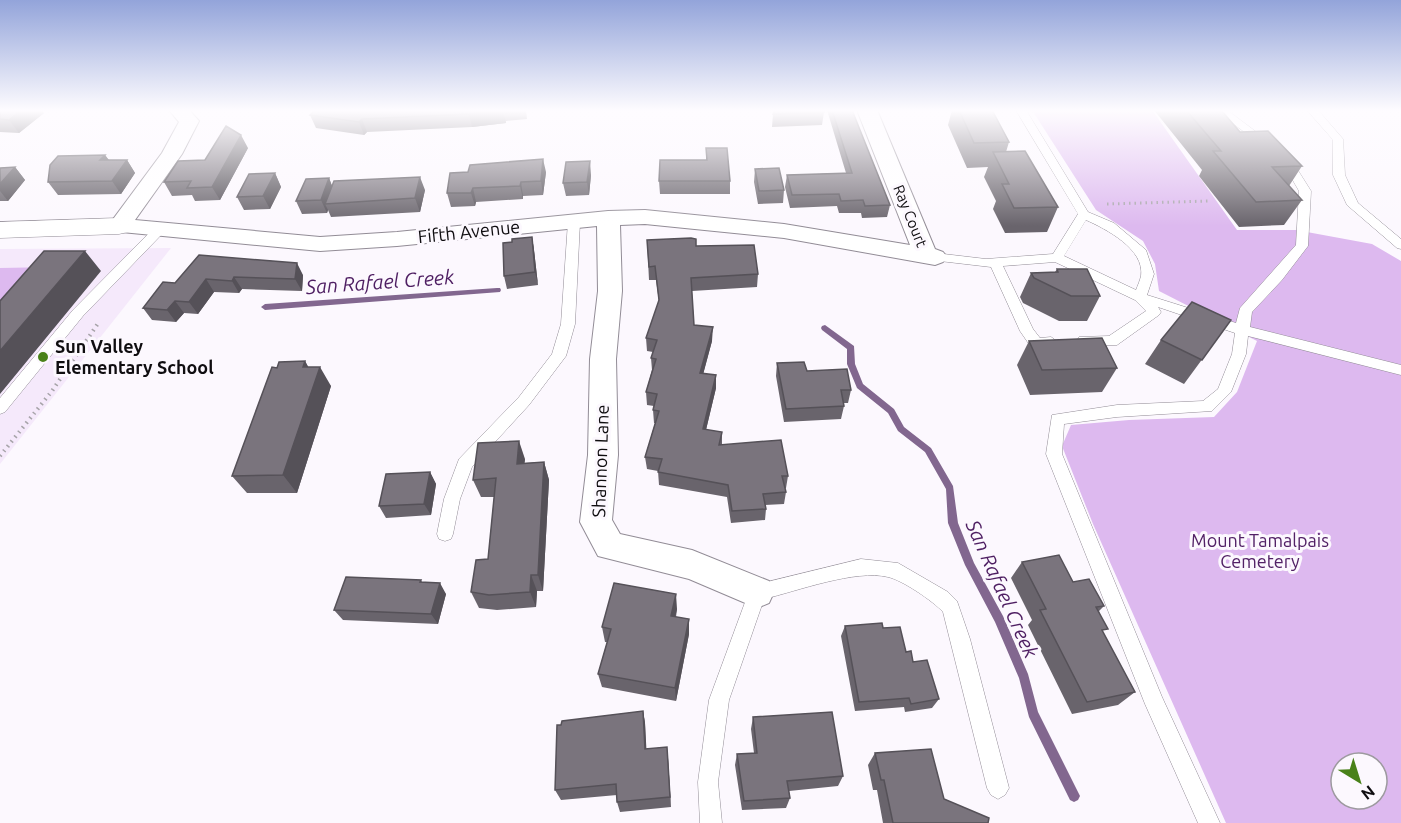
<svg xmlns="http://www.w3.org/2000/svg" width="1401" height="823" font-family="Ubuntu,sans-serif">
  <rect width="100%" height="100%" fill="#fcf8fe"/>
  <path fill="#f5e9fb" d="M171 248 0 464V249Z"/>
  <path fill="#ddb9ef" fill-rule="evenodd" d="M1032 110H1152L1237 230H1296L1372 244 1401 261V823H1226L1093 524 1062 446 1071 425 1129 420 1214 417 1237 392 1257 341 1159 291 1155 264 1143 241 1096 210ZM1341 763H1377V799H1341Z
    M54 267 0 339V268Z"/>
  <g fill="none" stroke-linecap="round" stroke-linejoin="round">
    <path fill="#82678f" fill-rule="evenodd" d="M497 288H500L501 290 500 292 265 310 261 307 265 304Z
      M825 325 854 346 855 364 863 384 894 409 904 427 931 448 953 486 958 523 974 563 1003 616 1028 674 1038 712 1080 796 1078 800 1074 802 1070 800 1029 717 1019 678 995 622 965 565 948 523 946 489 925 452 898 431 888 413 857 388 847 364V349L822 330 821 328 822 326Z"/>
    <defs>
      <path id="service" d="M1016 110H1026L1088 212 1114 223 1146 250 1154 274 1147 295 1236 323 1240 308 1296 245 1299 191 1280 158 1285 155 1289 156 1311 191 1308 246 1282 280 1252 312 1250 327 1401 365V375L1248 336 1246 354 1231 392 1212 411 1117 417 1064 424 1062 454 1162 697 1220 823H1198L1145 704 1046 454 1052 415 1117 405 1203 401 1218 389 1232 354 1235 333 1158 307 1161 312 1159 315 1117 345 1084 346 1079 345 1077 341 1079 337 1109 336 1146 311 1135 300 1055 262 1003 266 1033 329 1040 338 1051 337 1058 342 1051 347H1031L1020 331 991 267 931 260 929 257 935 253 986 259 1053 254 1078 214ZM1086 220C1106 229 1145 249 1141 276 1140 280 1138 285 1136 290L1064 256Z
        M1215 110H1227L1271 143 1266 146 1262 145Z
        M1307 110H1318L1343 139 1345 175 1358 203 1401 239V249L1397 248 1347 205 1333 175V140Z
        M574 218 580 222 575 324 566 356 529 405 472 467 460 499 453 534 451 539 445 541 439 539 437 534 444 499 459 459 519 397 552 354 561 324 568 222Z
        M160 225 166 229 164 232 83 316 5 412 0 414V398L73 310 156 226Z
        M861 559 898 563 948 592 957 601 970 639 1009 788 1005 795 998 799 991 795 987 788 943 612C933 601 902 580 888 577 856 569 797 591 764 599L729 700 718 782 722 823H700L698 782 709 700 751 586Z"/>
      <path id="minor" d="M169 110H189L199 121 182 154 135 220 320 237 397 232 608 211 645 210 784 224 910 245 857 110H877L935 249 943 252 947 257 943 262 935 265 784 238 645 224 620 225 622 291 616 359 618 455 612 520 620 534 692 550 769 581 774 592 769 603 757 608 689 579 598 556 580 522 588 455 590 359 598 291 597 226 397 246 320 251 111 231 108 226 162 153 179 122Z"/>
      <path id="tertiary" d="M119 218 128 220 132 226 128 232 119 234 0 238V222Z"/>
    </defs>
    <use href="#service" stroke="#928c96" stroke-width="1"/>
    <use href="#minor" stroke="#928c96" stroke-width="2"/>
    <use href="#tertiary" stroke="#928c96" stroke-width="1"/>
    <path stroke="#a7a4a9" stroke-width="3" stroke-dasharray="1.5 4" stroke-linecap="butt" d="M1107 204 1208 201"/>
    <path stroke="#a7a4a9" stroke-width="4" stroke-dasharray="1.5 4.5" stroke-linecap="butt" d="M0 456 52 391 99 322"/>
    <use href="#service" fill="#fff" fill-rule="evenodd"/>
    <use href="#minor" fill="#fff" fill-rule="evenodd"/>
    <use href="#tertiary" fill="#fff" fill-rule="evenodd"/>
  </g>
  <path fill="#69646c" d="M0 110 44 113 19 133 0 132Z
    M315 110H526L527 119 506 121V123L472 127 367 132 364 135 316 128 310 115Z
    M827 110H852L890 205 887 217 862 218 861 213H839L837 206 790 208 785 187 787 175 846 173Z
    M952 110H992L1009 142 1006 152 1058 207 1047 232 1005 233 993 209 996 201 984 177 988 167 967 168 948 125Z
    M1154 110H1221L1240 132 1302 166 1289 186 1302 200 1284 225 1239 227 1199 176 1202 170Z
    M824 112 822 125 772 127 773 114Z
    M248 148 220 200 195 201 192 195 172 196 164 182 205 160Z
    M706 148 730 181V194H660L659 181 706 160Z
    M105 155 109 160H127L135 173 121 194 58 195 48 182Z
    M15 167 25 180 8 201H0V168Z
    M755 169 784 190 783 203 758 204 754 182Z
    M546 172 543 195 523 196V199L476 202 475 206 451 207 447 193Z
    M275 173 281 187 270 209 244 210 237 197Z
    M591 175 589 195 566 196 563 183Z
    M329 178 332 186 425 190 420 212 331 217 328 210 327 213 302 214 296 201Z
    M532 237 534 250 538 285 507 289 504 276 512 242Z
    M647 240 696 246 758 274 757 287 692 291 694 325 712 341 703 374 716 388 706 430 722 432V444L788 476 786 488H785L786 492 784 504 765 505 766 509 765 520 731 523 727 497 659 485 658 471 647 469 645 457 655 423H654L653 410 654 406 647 405 646 392 652 370 651 358 653 352 647 351 646 338 659 302 656 280H649Z
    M199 255 303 275 302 291 242 289 239 293 214 292 198 314 184 313 176 322 152 320 143 308 175 283Z
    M1057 269 1100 296 1087 321H1059L1023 303 1020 297 1031 273 1055 272Z
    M1231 320 1184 384 1145 364 1161 340Z
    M1029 341 1117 368 1102 392 1030 395 1017 365Z
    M305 361 308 367 331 386 297 493H247L232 476 277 368Z
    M777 363 807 371 851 390 848 403H843L844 406 841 419 784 422 776 376Z
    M525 459 524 463 544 462 549 480 543 591H537L536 607 497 610 479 608 471 592 488 559 494 497H481L473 480Z
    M430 472 436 484 431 515 386 518 379 506Z
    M1022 562 1073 582 1104 606 1099 611 1103 633 1135 692 1118 705 1072 714 1028 625 1032 620 1011 578Z
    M421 580 422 582 446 594 438 624 343 620 334 610Z
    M677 609 676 617 689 619V634L676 701 602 687 598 674 607 642H605L602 627Z
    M845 626 883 628 906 652 939 699 932 708 905 712 904 707 855 711 841 636Z
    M643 711 645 723 646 749 668 758 671 807 620 812 617 802V795L561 800 555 790 561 725Z
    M753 717 843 776 838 786 789 791 790 798 786 808 742 810 735 765 737 754 754 753 751 729Z
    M875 753 944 799 988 823H883L877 790H873L868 765Z"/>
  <path fill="#555158" d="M21 110H42L44 113 19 133 9 120Z
    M498 110H503L506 123 472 127 469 114Z
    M362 119 367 132 364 135 359 122Z
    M241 135 248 148 220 200 212 187Z
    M105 155 114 168 100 160Z
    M543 159 546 172 543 195 541 181Z
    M127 160 135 173 121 194 112 181Z
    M590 161 591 175 589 195 587 182Z
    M15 167 25 180 8 201 0 191V184Z
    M275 173 281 187 270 209 263 196Z
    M420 177 425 190 420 212 415 198Z
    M329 178 334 191 325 204 328 210 327 213 321 200Z
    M521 182 523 196V199L520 186Z
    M473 188 476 202 475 206 471 193Z
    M532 237 534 250 538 285 535 272Z
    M85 251 101 271 0 394V351Z
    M297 263 303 275 302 291 295 279Z
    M234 277 242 289 239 293 232 281Z
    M206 279 214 292 198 314 189 302Z
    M175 301 184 313 176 322 167 310Z
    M713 327 712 341 700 386V373Z
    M305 361 315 379 320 367 331 386 297 493 283 475 303 367Z
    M716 375V388L703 442V429Z
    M519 441 525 459 523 482 517 464Z
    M544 462 549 480 543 591 538 575Z
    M430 472 436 484 431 515 424 504Z
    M531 575 537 591 536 607 530 592Z
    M440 583 446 594 438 624 431 614Z
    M676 594 677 609 672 631 671 616Z
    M689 619V634L676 701 675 688Z
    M643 711 645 723 647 760 645 749Z
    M667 747 668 758 671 807 670 797Z"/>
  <path fill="#7a747d" stroke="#555158" stroke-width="1.5" d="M0 110H21L9 120 0 119Z
    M315 110H498L469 114 362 119 359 122 310 115Z
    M775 110H824V112L773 114Z
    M832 110H852L890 205 865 206 863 200 841 201 839 194 792 195 787 175 852 173Z
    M959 110H992L1009 142 974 143Z
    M1186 110H1221L1240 132 1268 131 1302 166 1272 167 1302 200 1256 202 1213 151H1221Z
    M226 126 241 135 212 187 187 188 191 181 164 182 178 161 205 160Z
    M706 148H727L730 181H659L660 160H707Z
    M1025 151 1058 207 1014 208 1002 184H1009L993 152Z
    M105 155 100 160H127L112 181 48 182 50 165 58 156Z
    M543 159 541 181 521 182 520 186 473 188 471 193H447L450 173 468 172 470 165Z
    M590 161 587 182 563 183 566 162Z
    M15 167 0 184V168Z
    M779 168 784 190 759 191 755 169Z
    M275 173 263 196 237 197 249 174Z
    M420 177 415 198 325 204 334 181Z
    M329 178 321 200 296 201 306 179Z
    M532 237 535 272 504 276 503 243 512 242V239Z
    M691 238 696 239V246L754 245 758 274 691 278 694 325 713 327 700 373 716 375 703 429 722 432 719 445 781 440 788 476H782L786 492 763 494 766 509 732 511 728 485 658 472 662 459 645 457 659 411 653 410 657 394 646 392 656 359 651 358 657 340 646 338 659 300 655 266 649 267 647 240Z
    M44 251H85L0 351V301Z
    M199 255 297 263 295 279 234 277 232 281 206 279 189 302 175 301 167 310 143 308 163 282 175 283Z
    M1057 269H1087L1100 296H1071L1034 278 1031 273 1058 272Z
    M1192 302 1231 320 1202 360 1161 340Z
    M1102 338 1117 368 1042 370 1029 341Z
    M305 361 303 367H320L283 475 232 476 272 367 277 368 279 362Z
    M804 362 807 371 847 369 851 390H841L844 406 786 409 777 363Z
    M519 441 517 464 544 462 538 575H531L530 592 489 595 471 592 476 560 488 559 496 478 473 480 478 443Z
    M430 472 424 504 379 506 386 474Z
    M1059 555 1073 582 1089 579 1104 606 1096 607 1108 629 1102 630 1135 692 1087 702 1040 610 1046 609 1022 562Z
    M346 577 421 580 420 582 440 583 431 614 334 610Z
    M614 583 676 594 671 616 689 619 675 688 598 674 611 629 602 627Z
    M882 623 883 628 900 627 906 652 911 651 913 662 927 660 939 699 911 704 909 698 859 702 845 626Z
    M643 711 645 749 667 747 670 797 617 802 616 784 555 790 557 725H561L562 721Z
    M832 712 843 776 787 781 790 798 744 801 737 754 757 753 753 717Z
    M931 749 944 799 989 818 988 823H893L884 780H881L875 753Z"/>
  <linearGradient id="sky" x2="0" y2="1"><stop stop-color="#93a4da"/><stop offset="0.49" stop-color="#fefcff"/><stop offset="1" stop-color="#fefcff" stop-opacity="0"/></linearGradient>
  <rect width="1401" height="226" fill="url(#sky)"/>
  <circle fill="#498119" stroke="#fcf8fe" stroke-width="2" cx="43" cy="357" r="6"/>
  <g text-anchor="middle" stroke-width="6" stroke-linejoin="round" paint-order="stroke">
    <g font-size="15" fill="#0f0d10" stroke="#fcf8fe">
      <text transform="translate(910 216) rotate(68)" y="5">Ray Court</text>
    </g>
    <g font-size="18" fill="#0f0d10" stroke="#fcf8fe">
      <text transform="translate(469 232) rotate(-6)" y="6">Fifth Avenue</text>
      <text transform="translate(601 461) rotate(-88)" y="6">Shannon Lane</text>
    </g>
    <g font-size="18" font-weight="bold" fill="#0f0d10" stroke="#fcf8fe" text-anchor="start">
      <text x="55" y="353">Sun Valley<tspan x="55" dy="21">Elementary School</tspan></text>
    </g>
    <g font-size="18" fill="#522166" stroke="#fcf8fe">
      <text x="1260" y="547">Mount Tamalpais<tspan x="1260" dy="21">Cemetery</tspan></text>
    </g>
    <g font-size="20" font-style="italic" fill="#4e1e62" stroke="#fcf8fe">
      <text transform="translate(380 282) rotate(-4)" y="7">San Rafael Creek</text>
      <text transform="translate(1002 589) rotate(66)" y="7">San Rafael Creek</text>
    </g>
  </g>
  <g transform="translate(1359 781) rotate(142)"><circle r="28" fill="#fcf8fe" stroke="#9d9a9f" stroke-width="1.5"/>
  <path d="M0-4.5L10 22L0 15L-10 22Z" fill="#498119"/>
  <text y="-9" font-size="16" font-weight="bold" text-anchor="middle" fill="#0f0d10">N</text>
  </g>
</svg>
